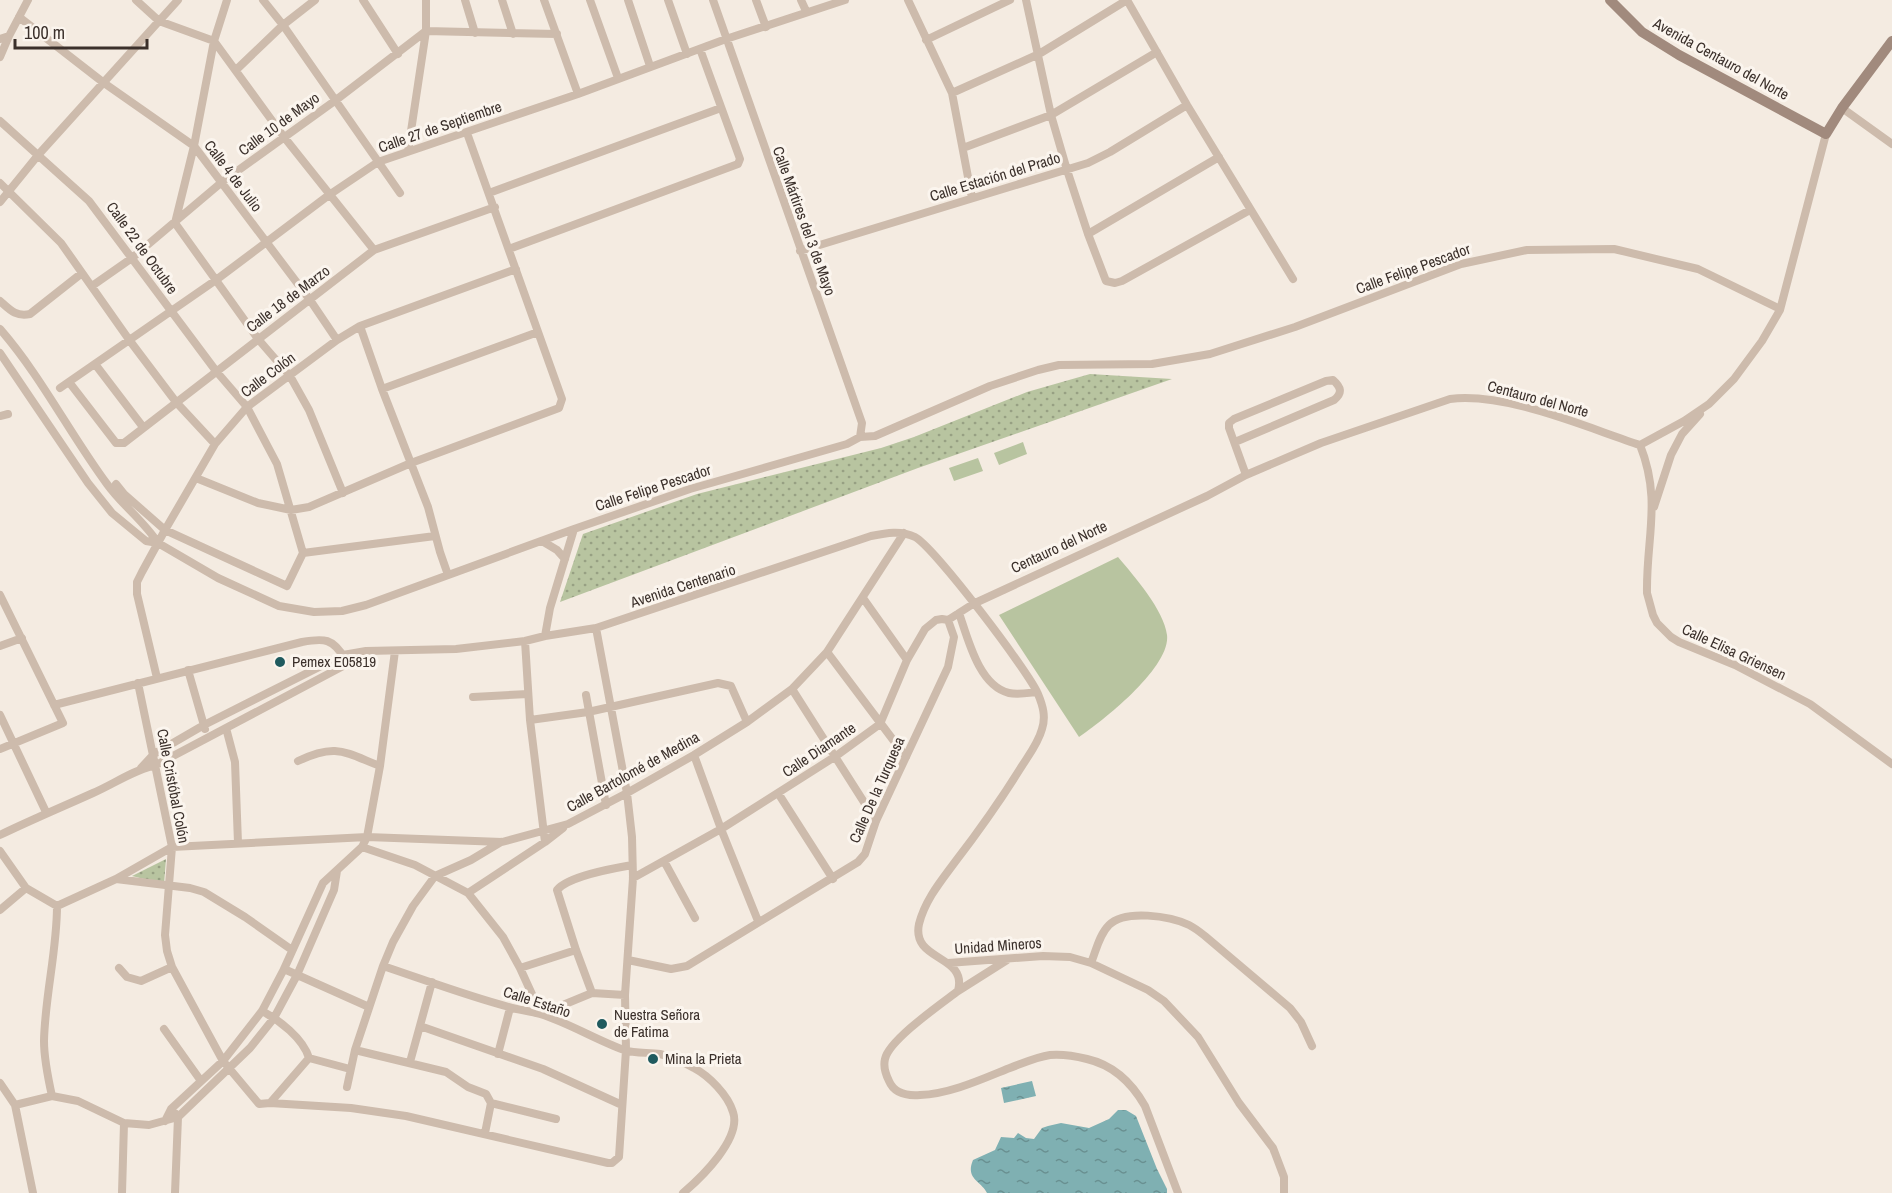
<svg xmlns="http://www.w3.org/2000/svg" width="1892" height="1193" font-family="'Archivo Narrow',sans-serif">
  <defs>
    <pattern id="grass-dots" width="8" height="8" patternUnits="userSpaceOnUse" patternTransform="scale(1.5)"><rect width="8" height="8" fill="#b8c4a0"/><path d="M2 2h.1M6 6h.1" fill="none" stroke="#97a083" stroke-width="1.8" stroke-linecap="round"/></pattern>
    <pattern id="water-ripples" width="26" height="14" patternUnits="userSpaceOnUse" patternTransform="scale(1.5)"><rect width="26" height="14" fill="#7fb0b2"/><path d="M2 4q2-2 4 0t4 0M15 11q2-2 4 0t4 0" fill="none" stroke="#699091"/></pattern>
  </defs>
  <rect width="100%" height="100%" fill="#f4ebe1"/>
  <path fill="url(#grass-dots)" d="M1090 374 1172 379 918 468 560 602 583 534 697 494 881 448 914 437 1027 392Z
    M166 859 164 884 132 876Z"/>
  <path fill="#b8c4a0" d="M1023 442 1027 454 999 465 994 453Z
    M978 458 983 471 954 481 949 468Z
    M1118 557C1134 576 1164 610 1167 635 1171 667 1103 721 1079 737L999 615Z"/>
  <path fill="url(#water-ripples)" d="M1032 1081 1036 1096 1004 1103 1001 1088Z
    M1118 1110H1126L1136 1116 1157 1169 1167 1189V1193H987C981 1181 965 1179 973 1160L995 1150 1001 1137 1014 1138 1018 1133 1026 1138 1034 1139 1042 1128 1048 1126 1061 1123 1089 1128 1109 1119Z"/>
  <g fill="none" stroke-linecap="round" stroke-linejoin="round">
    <path stroke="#cdbbac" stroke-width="8" d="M136 0 159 21 214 41 284 137 374 250
      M227 0 214 41 194 146 175 223 258 339 290 376 309 410 343 493
      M263 0 283 25 400 193
      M363 0 398 54
      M465 0 475 33
      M502 0 513 34
      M544 0 578 94
      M590 0 618 78
      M628 0 650 66
      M668 0 687 54
      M756 0 766 27
      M801 0 806 11
      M908 0 952 93 972 198
      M1026 0 1051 115 1067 170 1088 234 1106 281 1115 283 1122 281 1250 210
      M1127 0 1187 105 1293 279
      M19 17 104 83 194 146 310 300 337 340
      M426 31 557 34
      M0 39 9 36 28 0
      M926 40 1010 0
      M0 57 9 36
      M236 70 283 25 315 0
      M952 93 1039 54 1127 0
      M1842 108 1892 144
      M0 121 89 201 216 371 247 407 277 464 303 553 287 586 165 530 124 494 116 484
      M963 148 1051 115 1157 52
      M408 151 426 31V0
      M0 183 61 243 130 341 176 402 215 444
      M489 193 721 108
      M0 202 39 154 178 0
      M1088 234 1219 157
      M509 249 738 164 740 159 700 49
      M800 251 1088 163 1110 152 1187 105
      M92 286 132 258 222 182 336 100 426 31
      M0 301C10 310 16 317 30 314L82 273
      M360 326 382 389 428 507 440 552 448 575
      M0 329C41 376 70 434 107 484 122 505 144 521 158 543
      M0 353 88 483 112 513 146 541 158 543 218 578 279 606 314 612 342 611 366 605 574 529
      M95 364 143 427
      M69 382 116 443H124L374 250 495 207
      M60 388 216 280 329 195 378 162 578 94 726 39 845 0
      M382 389 538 332
      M0 416 8 414
      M860 437 875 436 990 386 1038 370 1059 365 1152 364 1210 354 1295 327 1461 264 1527 250 1614 249 1698 269 1780 309
      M1235 442 1334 400C1343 393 1341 387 1333 380L1326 381 1234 419 1229 423V428L1246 475
      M1640 445C1662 500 1646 538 1647 593L1653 615 1657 623 1671 637 1679 642 1735 665 1810 704 1892 764
      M196 478 258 503 291 510 309 507 411 463 559 408 562 399 467 133
      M1654 507 1671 455 1682 434 1700 414
      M542 541 557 550 565 559
      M303 553 435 536
      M0 595 63 723 0 749
      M863 598 907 660
      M959 613C968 639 979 686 1009 693 1018 695 1028 693 1037 692
      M545 636 550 608 574 529 690 489 847 444 860 437 862 423 713 0
      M525 641 530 720 545 842
      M0 646 22 638
      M827 652 906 757
      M188 670 205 729
      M157 678 137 594V582L142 572 165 530 215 444 247 407 337 340 360 326 516 269
      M138 683 172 847 165 935 167 951 172 967 223 1061 259 1104 270 1103 309 1058
      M792 689 876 821
      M586 695 606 805
      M473 697 528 694
      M54 705 302 642C324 638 333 638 345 659
      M0 715 46 812
      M530 720 588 712 718 683 731 686 747 722
      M226 728 235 762 238 843
      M694 755 721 829 758 921
      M298 761C336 743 344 752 380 766
      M141 768 154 754 204 725 343 655 366 651 456 649 525 641 545 636 596 628 871 536C886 533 901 530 915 537 934 547 1029 672 1038 694 1043 706 1046 717 1042 729 1038 744 1028 756 1020 769 1000 801 978 832 955 862 941 881 925 900 919 924 911 962 968 954 958 991 941 1004 889 1040 885 1059 883 1067 886 1075 889 1081 894 1093 907 1096 920 1095 949 1094 980 1080 1007 1069 1021 1064 1036 1057 1050 1055 1062 1054 1075 1056 1087 1059 1113 1065 1132 1083 1145 1106L1178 1193
      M778 793 833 879
      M0 835C31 820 62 807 93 793 114 784 133 770 156 765L347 664 363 653
      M362 847 415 865 468 893 503 937 520 968 541 1014
      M0 851 26 888 57 906
      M664 861 695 918
      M633 878 721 829 836 756 880 724 907 660 925 629 936 620 942 619 948 620 973 604 1207 496 1246 475 1321 443 1450 399C1506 392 1585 427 1640 445L1684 421 1709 404 1734 379 1762 341 1780 310 1826 134
      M116 879 190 888 204 892 245 917 292 950
      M468 893 545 842 563 828
      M57 906 116 879 172 847 367 837 502 842 568 824 627 793 694 755 747 722 792 689 827 652 904 533
      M0 910 26 888
      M628 960 671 969 687 966 858 862 865 854 876 821 948 667 954 637 948 620
      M948 963 1043 956 1070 957 1091 963 1148 990 1164 1001 1198 1037 1239 1103 1273 1148 1284 1177V1193
      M1091 963C1096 951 1099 935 1109 925 1125 909 1170 916 1189 925 1195 928 1200 932 1205 936L1290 1008 1301 1022 1312 1046
      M383 966C425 980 467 996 509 1007 519 1010 530 1011 540 1014 569 1023 596 1040 624 1050 636 1054 649 1052 660 1054 672 1057 684 1062 694 1068 709 1076 728 1095 733 1112 742 1138 702 1177 683 1193
      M119 968 127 977 141 981 172 967
      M520 968 576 950
      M284 969 369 1007
      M958 991 1007 960
      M592 993 576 950 557 890C568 876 615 868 632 865
      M262 1011C279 1020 303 1038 309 1058L350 1069
      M541 1014 592 993 625 995
      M420 1026 543 1069 622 1105
      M164 1029 201 1081
      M355 1050 446 1072 468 1087 486 1094 491 1103 485 1133
      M498 1054 510 1008
      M410 1062 432 982
      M0 1083 15 1105 33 1193
      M347 1087 355 1050 383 966 393 942 413 906 435 876 471 860 501 842
      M52 1096C48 1078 44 1059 44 1041 45 995 57 951 57 906
      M270 1103 351 1108 406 1116 608 1163H612L619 1157 626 1050 625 995 633 878 632 837 627 793 596 628
      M491 1103 556 1119
      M15 1105 52 1096 78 1101 124 1123 149 1125 178 1117 250 1048 274 1018 297 975 334 890 337 871
      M165 1121 171 1109 223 1061 262 1011 284 969 323 883 362 847 367 837 380 766 395 651
      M122 1193 124 1123
      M175 1193 178 1117 176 1114"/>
    <path stroke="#a18a7d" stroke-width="10" d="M1610 0 1642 32 1679 55 1826 134 1842 108 1892 41"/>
  </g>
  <g fill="#1f5a5e" stroke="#fbf5ee" stroke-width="2">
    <circle cx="280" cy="662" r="6"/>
    <circle cx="602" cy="1024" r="6"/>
    <circle cx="653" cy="1059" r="6"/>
  </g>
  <g text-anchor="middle" stroke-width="6" stroke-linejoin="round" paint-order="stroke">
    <g font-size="15" fill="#3b302b" stroke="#fbf5ee">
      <text transform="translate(1721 59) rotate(29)" y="5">Avenida Centauro del Norte</text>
      <text transform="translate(279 124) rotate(-36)" y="5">Calle 10 de Mayo</text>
      <text transform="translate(440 127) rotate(-19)" y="5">Calle 27 de Septiembre</text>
      <text transform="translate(233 176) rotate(53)" y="5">Calle 4 de Julio</text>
      <text transform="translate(995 177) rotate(-17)" y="5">Calle Estación del Prado</text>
      <text transform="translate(804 221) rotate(70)" y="5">Calle Mártires del 3 de Mayo</text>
      <text transform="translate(142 248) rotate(54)" y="5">Calle 22 de Octubre</text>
      <text transform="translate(1413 269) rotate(-20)" y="5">Calle Felipe Pescador</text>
      <text transform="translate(288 299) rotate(-37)" y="5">Calle 18 de Marzo</text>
      <text transform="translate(268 375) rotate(-37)" y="5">Calle Colón</text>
      <text transform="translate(1538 399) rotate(15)" y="5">Centauro del Norte</text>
      <text transform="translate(653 488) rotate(-18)" y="5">Calle Felipe Pescador</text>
      <text transform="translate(1059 547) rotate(-25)" y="5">Centauro del Norte</text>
      <text transform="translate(683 586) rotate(-18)" y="5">Avenida Centenario</text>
      <text transform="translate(1734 652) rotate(25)" y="5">Calle Elisa Griensen</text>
      <text transform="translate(819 750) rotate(-34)" y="5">Calle Diamante</text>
      <text transform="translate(633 772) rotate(-29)" y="5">Calle Bartolomé de Medina</text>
      <text transform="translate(173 786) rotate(79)" y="5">Calle Cristóbal Colón</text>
      <text transform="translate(877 790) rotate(-66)" y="5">Calle De la Turquesa</text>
      <text transform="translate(998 946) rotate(-4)" y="5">Unidad Mineros</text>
      <text transform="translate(537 1002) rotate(18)" y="5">Calle Estaño</text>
    </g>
    <g font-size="15" fill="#3b302b" stroke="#fbf5ee" text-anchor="start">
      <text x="292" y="667">Pemex E05819</text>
      <text x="614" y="1020">Nuestra Señora<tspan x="614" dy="17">de Fatima</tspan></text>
      <text x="665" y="1064">Mina la Prieta</text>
    </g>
  </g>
  <path d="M15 39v9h132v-9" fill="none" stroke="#3b302b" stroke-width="3"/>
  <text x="24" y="39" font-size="18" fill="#3b302b" stroke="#fbf5ee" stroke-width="4.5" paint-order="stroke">100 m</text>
</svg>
